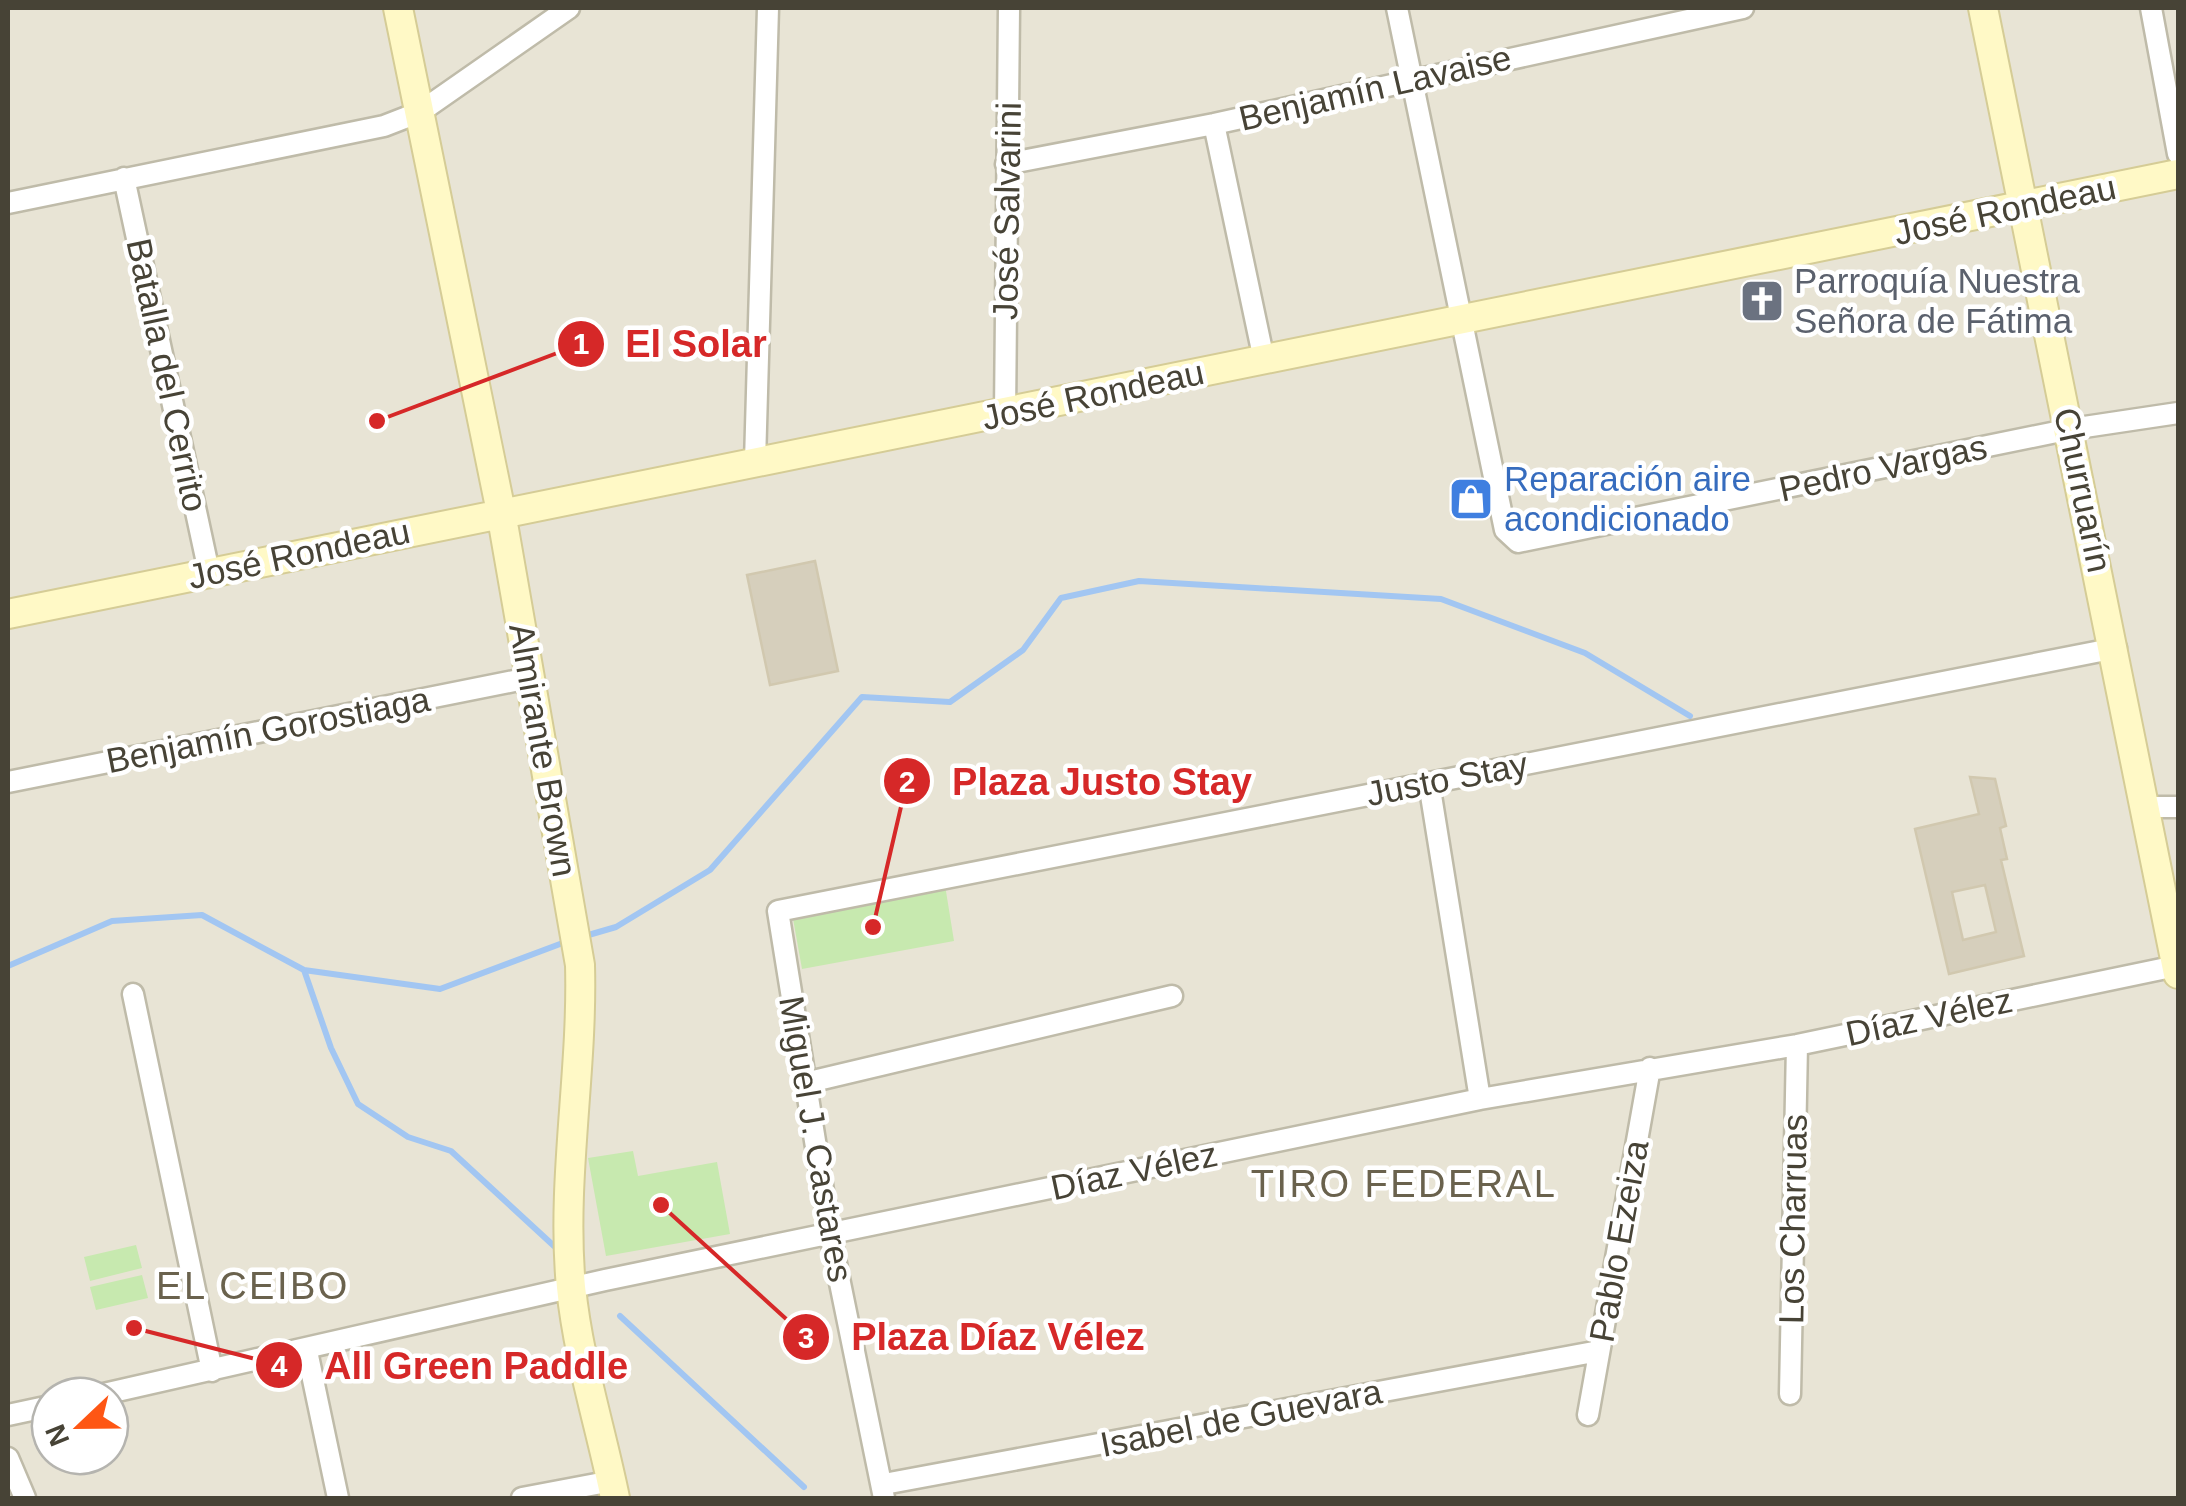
<svg xmlns="http://www.w3.org/2000/svg" width="2186" height="1506" font-family="Arial,sans-serif">
  <rect width="100%" height="100%" fill="#f4f2e7"/>
  <path fill="#e8e4d5" fill-rule="evenodd" d="M8 8H2178V1498H8ZM50 1396H110V1456H50Z"/>
  <path fill="#c7e9af" d="M945 885 954 941 802 969 792 913Z
    M633 1151 638 1176 717 1162 730 1234 606 1256 588 1158Z
    M136 1245 142 1268 90 1281 84 1257Z
    M142 1275 148 1298 96 1310 90 1287Z"/>
  <g fill="none" stroke-linecap="round" stroke-linejoin="round">
    <path stroke="#a2c6f2" stroke-width="6" d="M585 936 616 927 710 870 862 697 950 702 1023 650 1061 598 1139 581 1441 599 1585 653 1690 716
      M8 966 112 921 202 915 304 970 440 989 568 941
      M304 970 331 1048 358 1104 408 1137 451 1151 554 1246
      M620 1316 804 1487"/>
  </g>
  <path fill="#d6cfbc" stroke="#d1c8af" stroke-width="2.5" fill-rule="evenodd" d="M815 561 838 671 770 685 747 575Z
    M1970 777 1995 779 2006 826 2000 828 2007 859 2001 860 2024 956 1949 974 1915 829 1979 814ZM1985 885 1996 932 1963 940 1952 892Z"/>
  <g fill="none" stroke-linecap="round" stroke-linejoin="round">
    <defs>
      <path id="street" d="M1397 8 1505 530 1518 542 2071 429 2178 413
        M2151 8 2178 154
        M1214 124 1264 360
        M1006 164 1214 124 1743 8
        M124 178 209 572
        M8 203 384 126 420 112 569 8
        M1005 414 1009 8
        M755 462 768 8
        M8 782 529 678
        M1429 783 1480 1099
        M2147 807H2178
        M133 994 212 1371
        M805 1083 1172 996
        M307 1351 338 1498
        M1790 1394 1797 1045
        M95 1396 605 1280 1480 1099 1797 1045 2176 966
        M8 1415 50 1406
        M1588 1415 1650 1068
        M8 1458 25 1498
        M884 1484 1599 1351
        M522 1498 612 1481
        M884 1498 830 1234 778 911 2116 648"/>
      <path id="secondary" d="M398 8 501 512 580 965C583 1072 561 1181 571 1287 578 1358 601 1429 615 1498
        M1983 8 2178 974
        M8 614 2178 174"/>
    </defs>
    <use href="#street" stroke="#bfbba9" stroke-width="25"/>
    <use href="#secondary" stroke="#d5cc96" stroke-width="32"/>
    <use href="#street" stroke="#fff" stroke-width="20"/>
    <use href="#secondary" stroke="#fff9c6" stroke-width="28"/>
  </g>
  <defs>
    <symbol id="church-square" viewBox="-11 -11 22 22"><rect x="-9" y="-9" width="18" height="18" rx="4" fill="#6b7280" stroke="#fff"/><path d="M-1.2-6h2.4v3.5h3.3v2.4h-3.3V6h-2.4V-.1h-3.3v-2.4h3.3Z" fill="#fff"/></symbol>
    <symbol id="shop-square" viewBox="-11 -11 22 22"><rect x="-9" y="-9" width="18" height="18" rx="4" fill="#3f7fe0" stroke="#fff"/><path d="M-5-2.5h2.3a2.7 3.5 0 0 1 5.4 0H5L5.5 6h-11ZM-1.5-2.5h3a1.5 2.3 0 0 0-3 0Z" fill="#fff"/></symbol>
  </defs>
  <g fill-rule="evenodd">
    <use href="#church-square" x="1737" y="276" width="50" height="50"/>
    <use href="#shop-square" x="1446" y="474" width="50" height="50"/>
  </g>
  <g text-anchor="middle" stroke-width="9" stroke-linejoin="round" paint-order="stroke">
    <g font-size="35" fill="#474336" stroke="#fff">
      <text transform="translate(1375 88) rotate(-13)" y="12">Benjamín Lavaise</text>
      <text transform="translate(2005 210) rotate(-12)" y="12">José Rondeau</text>
      <text transform="translate(1007 211) rotate(-89)" y="12">José Salvarini</text>
      <text transform="translate(167 375) rotate(78)" y="12">Batalla del Cerrito</text>
      <text transform="translate(1093 395) rotate(-12)" y="12">José Rondeau</text>
      <text transform="translate(1883 468) rotate(-12)" y="12">Pedro Vargas</text>
      <text transform="translate(2083 490) rotate(78)" y="12">Churruarín</text>
      <text transform="translate(299 554) rotate(-12)" y="12">José Rondeau</text>
      <text transform="translate(268 730) rotate(-11)" y="12">Benjamín Gorostiaga</text>
      <text transform="translate(543 750) rotate(80)" y="12">Almirante Brown</text>
      <text transform="translate(1447 779) rotate(-11)" y="12">Justo Stay</text>
      <text transform="translate(1929 1017) rotate(-12)" y="12">Díaz Vélez</text>
      <text transform="translate(816 1139) rotate(80)" y="12">Miguel J. Castares</text>
      <text transform="translate(1134 1171) rotate(-12)" y="12">Díaz Vélez</text>
      <text transform="translate(1793 1219) rotate(-89)" y="12">Los Charruas</text>
      <text transform="translate(1619 1241) rotate(-80)" y="12">Pablo Ezeiza</text>
      <text transform="translate(1241 1418) rotate(-11)" y="12">Isabel de Guevara</text>
    </g>
    <g font-size="35" fill="#5b616d" stroke="#fff" text-anchor="start">
      <text x="1794" y="293">Parroquía Nuestra<tspan x="1794" dy="40">Señora de Fátima</tspan></text>
    </g>
    <g font-size="35" fill="#366cbe" stroke="#fff" text-anchor="start">
      <text x="1504" y="491">Reparación aire<tspan x="1504" dy="40">acondicionado</tspan></text>
    </g>
    <g font-size="38" letter-spacing="2.5" fill="#6a624d" stroke="#fff">
      <text x="1404" y="1197">TIRO FEDERAL</text>
      <text x="253" y="1299">EL CEIBO</text>
    </g>
  </g>
  <path fill="none" stroke="#d62828" stroke-width="4" d="M377 421L581 344M873 927L907 781M661 1205L806 1337M134 1328L279 1365"/>
  <g fill="#d62828" stroke="#fff" stroke-width="4">
    <circle cx="377" cy="421" r="10"/>
    <circle cx="873" cy="927" r="10"/>
    <circle cx="661" cy="1205" r="10"/>
    <circle cx="134" cy="1328" r="10"/>
    <circle cx="581" cy="344" r="25"/>
    <circle cx="907" cy="781" r="25"/>
    <circle cx="806" cy="1337" r="25"/>
    <circle cx="279" cy="1365" r="25"/>
  </g>
  <g font-size="30" text-anchor="middle" font-weight="bold" fill="#fff">
    <text x="581" y="354">1</text>
    <text x="907" y="792">2</text>
    <text x="806" y="1348">3</text>
    <text x="279" y="1376">4</text>
  </g>
  <g font-size="38" text-anchor="middle" font-weight="bold" fill="#d62828" stroke="#fff" stroke-width="9" stroke-linejoin="round" paint-order="stroke">
    <text x="696" y="357">El Solar</text>
    <text x="1102" y="795">Plaza Justo Stay</text>
    <text x="998" y="1350">Plaza Díaz Vélez</text>
    <text x="476" y="1379">All Green Paddle</text>
  </g>
  <rect width="2186" height="1506" fill="none" stroke="#474336" stroke-width="20"/>
  <g transform="translate(80 1426) rotate(248)"><circle r="48" fill="#ffffff" stroke="#b5b4af" stroke-width="2.5"/>
  <path d="M0-8L18 38L0 25L-18 38Z" fill="#fe5614"/>
  <text y="-15" font-size="28" font-weight="bold" text-anchor="middle" fill="#474336">N</text>
  </g>
</svg>
